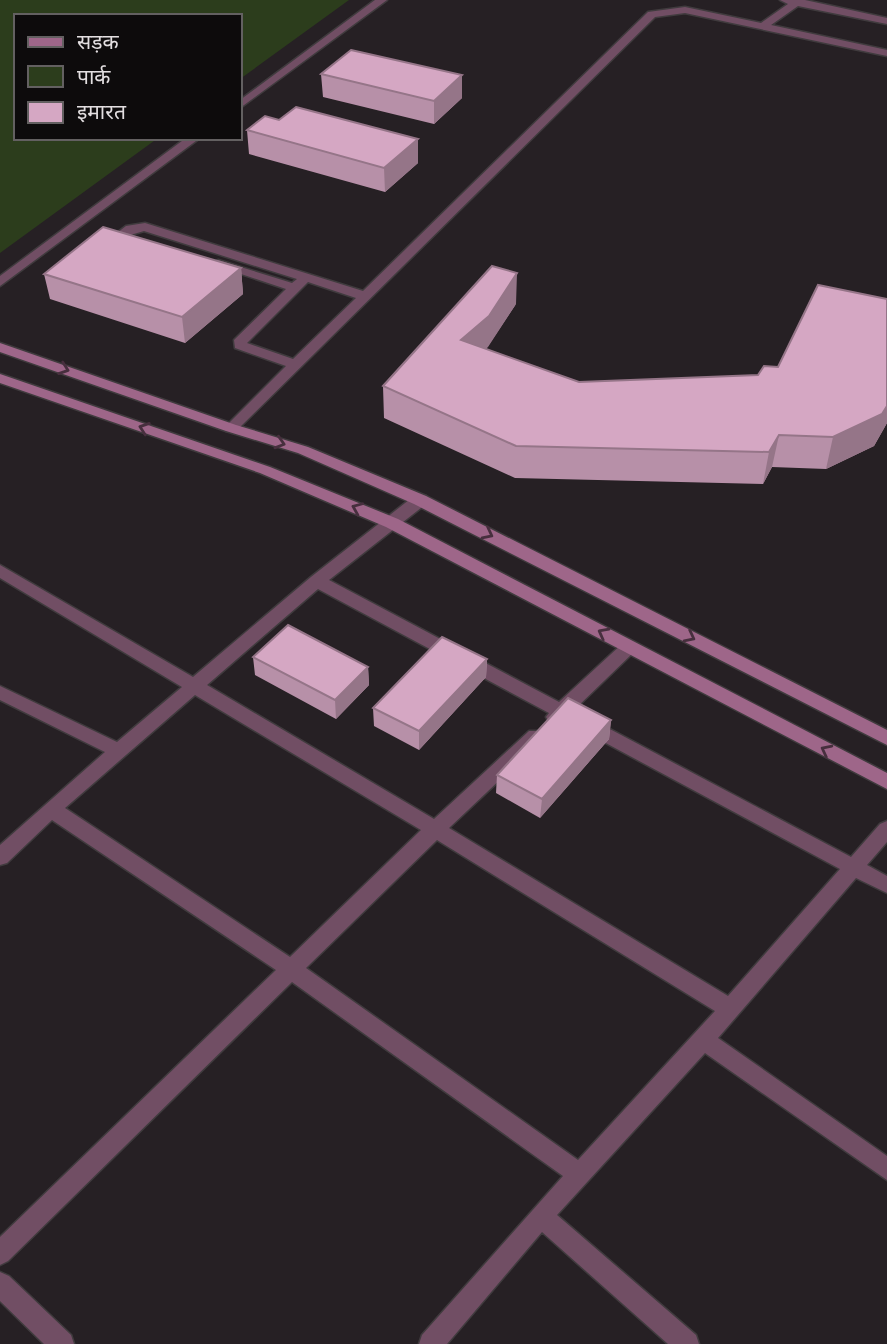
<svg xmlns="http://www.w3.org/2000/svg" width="887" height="1344" font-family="'Fira Sans','Noto Sans Devanagari',sans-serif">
  <rect width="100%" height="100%" fill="#262024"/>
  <path fill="#2c3d1c" d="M0 0H349L240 79V16H16V138H158L0 253Z"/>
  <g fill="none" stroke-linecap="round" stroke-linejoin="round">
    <defs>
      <path id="lane" d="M375 0H387L240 108V100Z
        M780 0H805L887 18V24L798 6 771 25 887 50V56L685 13 655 17 236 431H226L224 428 286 366 235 348 234 340 286 289 211 264 218 260 292 283 297 279 144 231 127 236 140 247 134 251 113 236 126 226 145 223 363 291 648 12 685 7 761 23 788 4ZM308 282 356 298 293 359 247 343Z
        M186 138H200L0 286V276Z"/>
      <path id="street" d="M420 495 426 496 428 500 426 504 329 580 559 702 623 643H635L638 647 635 651 574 710 851 857 880 824 887 821V842L867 865 887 876V893L856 878 718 1038 887 1156V1180L705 1053 557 1215 696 1335 699 1344H668L542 1232 447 1344H419L422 1335 563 1176 292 982 8 1261 0 1265V1237L276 970 52 820 7 863 0 865V845L105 752 0 700V686L117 742 182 687 0 578V565L193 677 311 577 414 496ZM318 589 549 713 546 717 549 722 555 724 563 720 840 869 728 996 449 828 541 741 544 736 541 731H529L434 819 207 685ZM195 695 421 830 290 957 65 808ZM437 840 715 1011 578 1160 306 968Z
        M0 1272 9 1276 71 1335 74 1344H44L0 1301Z"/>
      <path id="secondary" d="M0 343 236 425 308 447 426 496 887 730V745L414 504 298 453 226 431 0 352Z
        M0 374 270 467 398 519 887 773V789L386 527 260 473 0 383Z"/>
    </defs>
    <use href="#lane" stroke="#403b3e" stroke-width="3"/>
    <use href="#street" stroke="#403b3e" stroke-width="3"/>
    <use href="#secondary" stroke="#403b3e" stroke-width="3"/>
    <use href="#lane" fill="#714e64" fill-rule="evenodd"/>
    <use href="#street" fill="#714e64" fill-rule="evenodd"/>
    <use href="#secondary" fill="#9e6689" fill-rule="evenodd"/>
  </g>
  <path fill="#b790a8" d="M321 74 462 98 434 124 323 97Z
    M247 130 418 163 385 192 249 154Z
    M241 268 243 294 185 343 50 299 44 274Z
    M887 299V423L874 446 826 469 772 467 763 484 515 478 384 418 383 386 516 304 486 349 579 382 758 375 778 367Z
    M253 657 368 667 369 685 336 719 255 675Z
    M487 659 486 677 419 750 374 726 373 708Z
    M611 720 609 739 540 818 496 793 497 775Z"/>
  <path fill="#957588" d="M462 75V98L434 124V101Z
    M418 139V163L385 192 384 168Z
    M241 268 243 294 185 343 182 317Z
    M517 273 516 304 488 347 460 372 461 340Z
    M887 406V423L874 446 826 469 833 437Z
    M779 435 772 467 763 484 769 452Z
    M487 659 486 677 419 750V731Z
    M368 667 369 685 336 719 335 700Z
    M611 720 609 739 540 818 542 799Z"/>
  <path fill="#d5a7c3" stroke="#957588" stroke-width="2" d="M351 50 462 75 434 101 321 74Z
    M296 107 418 139 384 168 247 130 265 116 279 120Z
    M103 227 241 268 182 317 44 274Z
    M492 266 517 273 489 316 461 340 579 382 758 375 764 366 778 367 818 285 887 299V406L882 414 833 437 779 435 769 452 516 446 383 386Z
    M288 625 368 667 335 700 253 657Z
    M442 637 487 659 419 731 373 708Z
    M568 698 611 720 542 799 497 775Z"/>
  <defs><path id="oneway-chevron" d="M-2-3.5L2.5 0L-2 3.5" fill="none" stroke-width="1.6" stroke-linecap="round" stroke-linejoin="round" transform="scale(1.75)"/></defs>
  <g stroke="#472f3e">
    <use href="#oneway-chevron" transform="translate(64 369) rotate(19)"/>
    <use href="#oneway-chevron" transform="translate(144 428) rotate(-161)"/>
    <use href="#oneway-chevron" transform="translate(280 443) rotate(17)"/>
    <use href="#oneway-chevron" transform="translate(357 508) rotate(-157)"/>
    <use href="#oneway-chevron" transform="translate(488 534) rotate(27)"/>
    <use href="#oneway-chevron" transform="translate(603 633) rotate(-152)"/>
    <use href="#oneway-chevron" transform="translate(690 637) rotate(27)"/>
    <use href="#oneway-chevron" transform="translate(826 750) rotate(-153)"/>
  </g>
  <rect x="14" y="14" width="228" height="126" fill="#0d0b0c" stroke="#636061" stroke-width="2"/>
  <rect x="28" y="37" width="35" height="10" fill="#9e6689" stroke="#636061" stroke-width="2"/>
  <text x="77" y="49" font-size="21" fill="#e3dfe1">सड़क</text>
  <rect x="28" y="66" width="35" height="21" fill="#2c3d1c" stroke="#636061" stroke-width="2"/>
  <text x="77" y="84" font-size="21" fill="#e3dfe1">पार्क</text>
  <rect x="28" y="102" width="35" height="21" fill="#d5a7c3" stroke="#636061" stroke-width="2"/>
  <text x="77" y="119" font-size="21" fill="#e3dfe1">इमारत</text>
</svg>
